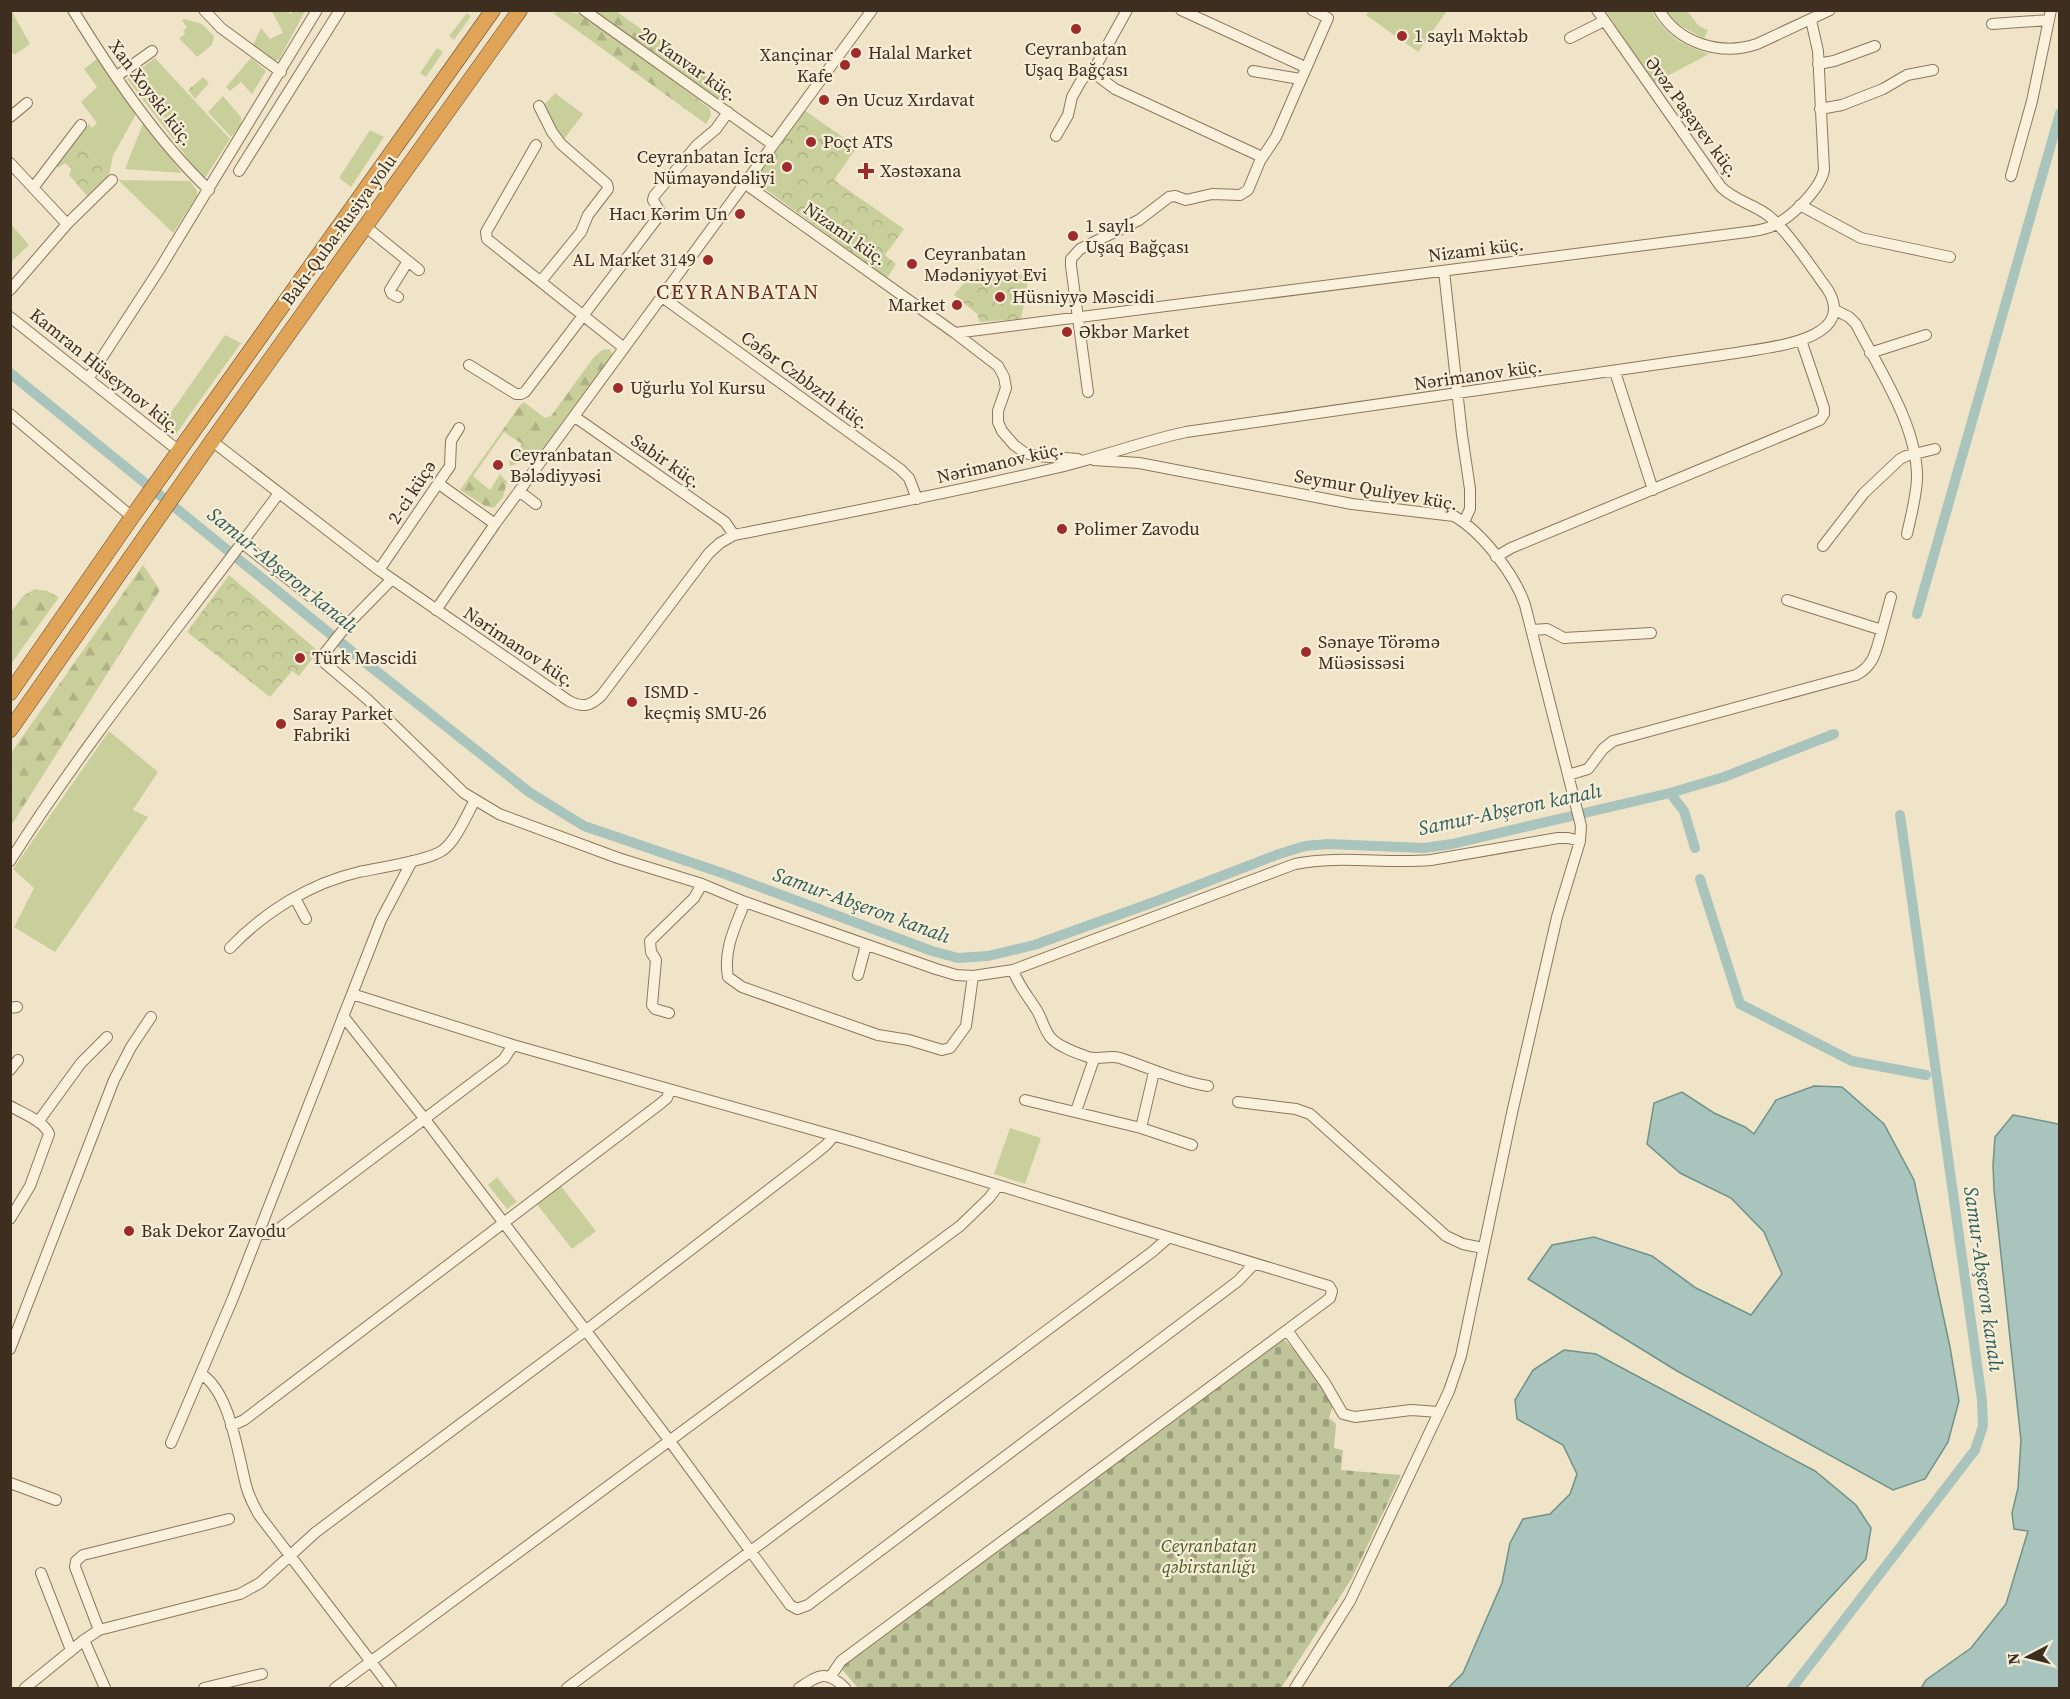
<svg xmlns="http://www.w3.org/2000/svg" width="2070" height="1699" font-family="'Source Serif 4',serif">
  <defs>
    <pattern id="forest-firs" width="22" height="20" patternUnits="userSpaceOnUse" patternTransform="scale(1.5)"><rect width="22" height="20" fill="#c9cf9b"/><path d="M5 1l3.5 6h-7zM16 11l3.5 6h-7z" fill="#aeb285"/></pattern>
    <pattern id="cemetery-stones" width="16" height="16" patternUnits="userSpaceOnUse" patternTransform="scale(1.5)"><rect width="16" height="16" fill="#bfc49a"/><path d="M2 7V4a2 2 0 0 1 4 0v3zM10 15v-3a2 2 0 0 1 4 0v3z" fill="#9ca07d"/></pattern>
    <pattern id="park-crowns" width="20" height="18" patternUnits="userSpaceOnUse" patternTransform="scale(1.5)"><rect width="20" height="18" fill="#c9cf9b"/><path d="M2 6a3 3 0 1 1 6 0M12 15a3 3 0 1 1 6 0" fill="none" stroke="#aeb285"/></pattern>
  </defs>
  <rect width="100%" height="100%" fill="#f0e4c8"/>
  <path fill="#c9cf9b" d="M11 10 30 44 14 55 11 49Z
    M272 11H288L290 14 292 13V11H305L279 60 273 61 252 47 261 28 270 39 283 33Z
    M1369 11V10L1447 11 1418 52 1366 15Z
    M1606 11H1651C1669 38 1679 43 1709 54L1654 83Z
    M1665 11H1687L1699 26 1708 30 1704 39 1678 24Z
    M467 13 471 16 454 40 449 36Z
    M184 19 202 24 214 36 212 45 197 57 179 38 185 34 183 30 187 28 182 20Z
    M437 48 443 52 426 77 420 73Z
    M98 58 137 112 113 156 109 175 76 139 89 124 92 128 97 123 81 102 97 87 84 69Z
    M155 58 230 139 205 178 202 177 127 79Z
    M251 58 266 71 252 94 241 82 230 91 226 87Z
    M555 93 583 114 564 139 557 132 544 105Z
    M223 96 241 117V125L231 137 208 112Z
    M144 121 182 173 125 169Z
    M370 130 384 137 351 187 339 178Z
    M118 180 190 181 197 191V196L173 233Z
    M10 223 29 245 11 262H10Z
    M225 335 241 343 176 434 163 424Z
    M109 731 158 772 133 810 148 817 55 952 14 927 34 888 13 869Z
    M1010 1128 1041 1138 1025 1184 994 1174Z
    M497 1177 517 1202 507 1209 488 1185Z
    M560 1185 596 1231 572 1249 536 1203Z"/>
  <path fill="url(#forest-firs)" d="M566 11 579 14 666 75 710 109 711 116 706 124 553 13Z
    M595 11H616L644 31 646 29 728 93 721 101Z
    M610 349 612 354 608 364 538 457H526L522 462 510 466 509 462 522 444 504 432 473 476 490 490 500 474 507 482 503 497 494 508 485 506 460 490 521 404 524 402 545 418 551 416 594 357 602 350Z
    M143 565 160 590 11 826V753Z
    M35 589 47 591 59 597 11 664V612L23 596Z"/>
  <path fill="url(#cemetery-stones)" d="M1283 1338 1306 1363 1333 1405 1329 1418 1336 1424 1334 1448 1343 1450 1341 1470 1401 1475 1352 1578 1281 1688H858L840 1667Z"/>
  <path fill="url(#park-crowns)" d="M203 77 209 83 195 99 188 90Z
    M804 110 857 147 834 180 904 229 885 255 896 264 887 278 754 181Z
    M76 139 109 175 87 196 69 175 72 169 65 163 58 168 55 164Z
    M975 269 1029 276 1021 319 980 322 977 314 954 295Z
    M229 575 318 651 299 676 292 671 270 697 187 632Z"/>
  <path fill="#a9c4bc" stroke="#6f938a" stroke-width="1.5" d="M1814 1086 1842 1087 1884 1124 1914 1180 1950 1347 1959 1401 1948 1442 1925 1479 1893 1490 1677 1371 1528 1279 1552 1245 1594 1237 1652 1256 1696 1288 1751 1315 1782 1274 1764 1232 1731 1198 1680 1173 1647 1144 1654 1103 1682 1092 1714 1113 1745 1127 1754 1134 1776 1100Z
    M2013 1115 2059 1124V1688H1921L1926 1680 1971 1648 2006 1604 2028 1531 2014 1529 2012 1513 2018 1488 2021 1440 1994 1190 1993 1165 1995 1137Z
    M1564 1350 1596 1354 1815 1471 1856 1505 1871 1528 1866 1559 1746 1688H1448L1463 1673 1502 1583 1510 1543 1523 1519 1550 1514 1570 1494 1577 1474 1563 1445 1517 1419 1515 1400 1533 1370Z"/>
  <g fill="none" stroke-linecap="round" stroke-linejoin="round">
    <path stroke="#a9c4bc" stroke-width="10" d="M10 373 361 659 529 792 584 826 725 874 932 951 958 958 988 956 1034 945 1157 901 1279 854 1305 846 1328 844 1424 848 1452 844 1670 793 1724 777 1834 734
      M1917 614 2060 113
      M1670 793 1684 811 1695 848
      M1700 879 1740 1004 1852 1061 1926 1075
      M1792 1688 1975 1450 1983 1426 1982 1400 1900 815"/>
    <defs>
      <path id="minor" d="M73 10C111 72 156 139 209 190
        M204 10 221 28 281 72
        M584 10 772 144
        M1127 10 1097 64 1099 77 1115 89 1262 157
        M1181 10 1305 67
        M1659 10C1679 44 1721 56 1757 44L1830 10
        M1992 24 2049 20
        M1570 38 1604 21
        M1818 64 1834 61 1875 46
        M1253 71 1300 79
        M117 76 152 51
        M539 106 552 132 561 144 607 184 608 189 588 215 581 232 541 281
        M1820 109 1842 105 1883 89 1907 75 1933 70
        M10 117 27 103
        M1056 136 1068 115 1072 97 1081 81 1086 75 1097 70
        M536 145 486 232 487 239 624 348
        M10 163 67 224
        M239 171 340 10
        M2011 176 2032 101 2051 10
        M744 183 955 333 998 366 1004 377 1006 388 998 411V422L1002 431 1014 445 1025 453 1037 456 1078 459
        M33 188 81 125
        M1800 205 1861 238 1950 257
        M366 227 419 270
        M1444 271 1462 435 1470 489V509L1464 522
        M10 290 67 224 112 180
        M398 297 392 294 390 290 408 261
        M662 297 900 469 909 478 917 499
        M1835 310 1849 317 1856 324C1879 370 1918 426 1917 479 1916 498 1911 516 1907 534
        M10 317 179 451
        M955 333 1747 232C1755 231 1763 230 1770 227 1789 220 1820 190 1824 170L1818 51 1811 20
        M1870 353 1926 335
        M469 365 516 394H521L525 392 658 217 659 210 653 200 654 196 697 145 716 129 728 112
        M1615 372 1653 490
        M88 379 159 270 317 10
        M1088 392 1071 266V259L1080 249 1139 220 1169 197 1175 196 1186 200 1212 194 1240 195 1248 190 1260 161 1276 137 1328 18 1312 10
        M10 414 132 517
        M575 417 725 522 734 535
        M212 441 379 570 569 701C583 708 590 706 601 696L709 553 720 543 734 535C840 514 946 494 1051 469 1096 459 1140 442 1186 432L1736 353C1768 347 1858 341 1828 290 1811 267 1790 234 1769 216 1754 204 1735 201 1721 187L1597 10
        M1094 460 1139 463 1352 504 1454 516C1482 532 1515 575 1525 605L1581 826 1580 841 1557 917 1512 1113 1461 1356 1449 1391 1350 1601 1295 1688
        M439 484 495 524
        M519 491 536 504
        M242 543 347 625
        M1823 546 1864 493 1900 459 1906 456 1935 449
        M1496 557 1511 548 1820 420 1824 414V408L1801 340
        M379 570 450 466 451 441 459 428
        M392 579 347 625 320 659 367 699 464 793 499 814 618 858 702 884 745 902 936 969 956 975 973 976 1013 970 1295 864C1340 855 1385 864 1431 860L1558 838H1568L1580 841
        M436 610 495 524 872 10
        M1532 630 1547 629 1564 638 1651 633
        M1882 630 1891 597
        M1568 775 1588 769 1603 749 1613 741 1856 675C1875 665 1876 650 1882 630L1787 600
        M10 861C91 733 189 616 279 493
        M295 898 306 919
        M745 902C735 927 723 950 728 977L742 987 878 1035 909 1040 942 1050 950 1048 966 1026 973 976
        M230 948C264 912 311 883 359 872 378 868 431 860 443 850 456 841 467 814 475 800
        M1013 970C1018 985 1028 996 1036 1009 1042 1018 1044 1030 1051 1038 1059 1047 1077 1053 1088 1057 1099 1060 1109 1055 1120 1058 1150 1068 1177 1081 1208 1086
        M858 975 866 945
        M352 994 513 1045 853 1141 1329 1286 1332 1291 1330 1298 1287 1330
        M10 1008 17 1007
        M669 1013 655 1009 652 1005 656 960 651 952 650 941 694 898 702 884
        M343 1016 424 1118 669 1440 790 1605 797 1609 808 1605 1238 1281 1254 1264
        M10 1070 18 1060
        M1025 1100 1141 1128 1192 1145
        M1238 1102 1296 1109 1310 1114 1446 1236 1463 1244 1483 1248
        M10 1106C22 1113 44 1121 49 1134L30 1186 10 1219
        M1076 1111 1094 1059
        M38 1122 81 1063 107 1037
        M1141 1128 1154 1072
        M257 1234H268L277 1230 504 1059 513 1045
        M10 1349 114 1080 131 1047 151 1017
        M201 1374C231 1392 238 1457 247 1489 250 1498 254 1506 259 1515L391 1688
        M231 1426 244 1420 660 1104 667 1098 670 1090
        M171 1443 233 1298 381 920 412 861
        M10 1483 56 1500
        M41 1573 71 1650
        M99 1630 75 1567 76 1561 83 1555 229 1519
        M84 1640 105 1688
        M831 1676 841 1661 1287 1330 1325 1383 1343 1414 1355 1417 1411 1410 1439 1412
        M25 1688 84 1640 99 1630 240 1594 260 1583 316 1532 585 1331 810 1158 826 1145 833 1137
        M204 1688 262 1674
        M335 1688 960 1226 989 1198 998 1186
        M567 1688 1152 1252 1168 1238
        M799 1688C819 1675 826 1669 845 1688"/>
      <path id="highway" d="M10 693 132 517 493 10
        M10 730 212 441 520 10"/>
    </defs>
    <use href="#minor" stroke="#8d765c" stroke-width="12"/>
    <use href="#highway" stroke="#5b4430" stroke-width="16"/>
    <use href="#minor" stroke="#faf1dc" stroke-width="10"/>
    <use href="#highway" stroke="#e0a458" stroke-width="15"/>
  </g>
  <g fill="#9e2a2b" stroke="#f7eed8" stroke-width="2">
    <circle cx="1076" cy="29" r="6"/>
    <circle cx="1402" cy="36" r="6"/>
    <circle cx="856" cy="53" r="6"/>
    <circle cx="845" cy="65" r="6"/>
    <circle cx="824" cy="100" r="6"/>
    <circle cx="811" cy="142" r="6"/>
    <circle cx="787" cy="167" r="6"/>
    <path d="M863 162h6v6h6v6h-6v6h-6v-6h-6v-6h6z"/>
    <circle cx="740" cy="214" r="6"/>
    <circle cx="1073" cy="236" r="6"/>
    <circle cx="708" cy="260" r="6"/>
    <circle cx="912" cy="264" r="6"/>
    <circle cx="1000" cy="297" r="6"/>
    <circle cx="957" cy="305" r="6"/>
    <circle cx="1067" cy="332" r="6"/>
    <circle cx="618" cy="388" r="6"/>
    <circle cx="498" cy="465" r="6"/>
    <circle cx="1062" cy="529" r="6"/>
    <circle cx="1306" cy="652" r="6"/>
    <circle cx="300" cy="658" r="6"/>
    <circle cx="632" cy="702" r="6"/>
    <circle cx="281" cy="724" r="6"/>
    <circle cx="129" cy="1231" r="6"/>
  </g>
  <g text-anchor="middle" stroke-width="4.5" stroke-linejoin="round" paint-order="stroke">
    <g font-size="18" fill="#3d2e20" stroke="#f7eed8" text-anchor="start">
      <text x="1414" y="42">1 saylı Məktəb</text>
      <text x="1076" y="55" text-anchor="middle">Ceyranbatan<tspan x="1076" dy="21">Uşaq Bağçası</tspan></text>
      <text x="868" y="59">Halal Market</text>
      <text x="833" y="61" text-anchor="end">Xançinar<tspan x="833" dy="21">Kafe</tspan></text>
      <text x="836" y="106">Ən Ucuz Xırdavat</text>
      <text x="823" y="148">Poçt ATS</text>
      <text x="775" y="163" text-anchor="end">Ceyranbatan İcra<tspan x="775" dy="21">Nümayəndəliyi</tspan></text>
      <text x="880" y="177">Xəstəxana</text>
      <text x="728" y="220" text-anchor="end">Hacı Kərim Un</text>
      <text x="1085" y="232">1 saylı<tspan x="1085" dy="21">Uşaq Bağçası</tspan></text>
      <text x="924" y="260">Ceyranbatan<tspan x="924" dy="21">Mədəniyyət Evi</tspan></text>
      <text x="696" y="266" text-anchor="end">AL Market 3149</text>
      <text x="1012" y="303">Hüsniyyə Məscidi</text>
      <text x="945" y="311" text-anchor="end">Market</text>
      <text x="1079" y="338">Əkbər Market</text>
      <text x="630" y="394">Uğurlu Yol Kursu</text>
      <text x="510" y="461">Ceyranbatan<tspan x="510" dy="21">Bələdiyyəsi</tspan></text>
      <text x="1074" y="535">Polimer Zavodu</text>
      <text x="1318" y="648">Sənaye Törəmə<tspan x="1318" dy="21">Müəsissəsi</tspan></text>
      <text x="312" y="664">Türk Məscidi</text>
      <text x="644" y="698">ISMD -<tspan x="644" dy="21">keçmiş SMU-26</tspan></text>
      <text x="293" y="720">Saray Parket<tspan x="293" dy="21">Fabriki</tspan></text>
      <text x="141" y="1237">Bak Dekor Zavodu</text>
    </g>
    <g font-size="18" fill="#3d2e20" stroke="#f7eed8">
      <text transform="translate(688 64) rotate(35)" y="6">20 Yanvar küç.</text>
      <text transform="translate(151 93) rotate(53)" y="6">Xan Xoyski küç.</text>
      <text transform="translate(1692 117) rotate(54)" y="6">Əvəz Paşayev küç.</text>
      <text transform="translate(339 230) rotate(-54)" y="6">Bakı-Quba-Rusiya yolu</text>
      <text transform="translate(845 234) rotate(35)" y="6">Nizami küç.</text>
      <text transform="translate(1476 250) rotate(-7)" y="6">Nizami küç.</text>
      <text transform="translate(105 371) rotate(39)" y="6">Kamran Hüseynov küç.</text>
      <text transform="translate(1478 375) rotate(-8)" y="6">Nərimanov küç.</text>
      <text transform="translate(805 380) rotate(36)" y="6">Cəfər Czbbzrlı küç.</text>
      <text transform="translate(666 461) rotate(35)" y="6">Sabir küç.</text>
      <text transform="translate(1000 463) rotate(-13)" y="6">Nərimanov küç.</text>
      <text transform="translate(1376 490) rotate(10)" y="6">Seymur Quliyev küç.</text>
      <text transform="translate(412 492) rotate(-57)" y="6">2-ci küçə</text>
      <text transform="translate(519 647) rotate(34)" y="6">Nərimanov küç.</text>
    </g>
    <g font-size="18" font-style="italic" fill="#4d5a26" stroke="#f7eed8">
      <text x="1209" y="1552">Ceyranbatan<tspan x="1209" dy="21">qəbirstanlığı</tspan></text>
    </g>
    <g font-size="20" font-style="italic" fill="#2f5d5a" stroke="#f7eed8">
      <text transform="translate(283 570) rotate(39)" y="7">Samur-Abşeron kanalı</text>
      <text transform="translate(1510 809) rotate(-12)" y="7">Samur-Abşeron kanalı</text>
      <text transform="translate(862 905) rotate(20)" y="7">Samur-Abşeron kanalı</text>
      <text transform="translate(1984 1279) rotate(82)" y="7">Samur-Abşeron kanalı</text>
    </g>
    <g font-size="21" letter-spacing="1.5" fill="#6b2e1e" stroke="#f7eed8">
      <text x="738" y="299">CEYRANBATAN</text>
    </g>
  </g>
  <rect width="2070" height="1699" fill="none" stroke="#3d2e20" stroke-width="24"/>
  <g transform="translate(2028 1657) rotate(263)" stroke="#f7eed8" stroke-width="4.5" paint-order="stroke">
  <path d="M0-4.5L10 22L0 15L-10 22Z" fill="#3d2e20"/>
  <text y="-9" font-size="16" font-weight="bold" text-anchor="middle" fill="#3d2e20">N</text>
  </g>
</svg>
